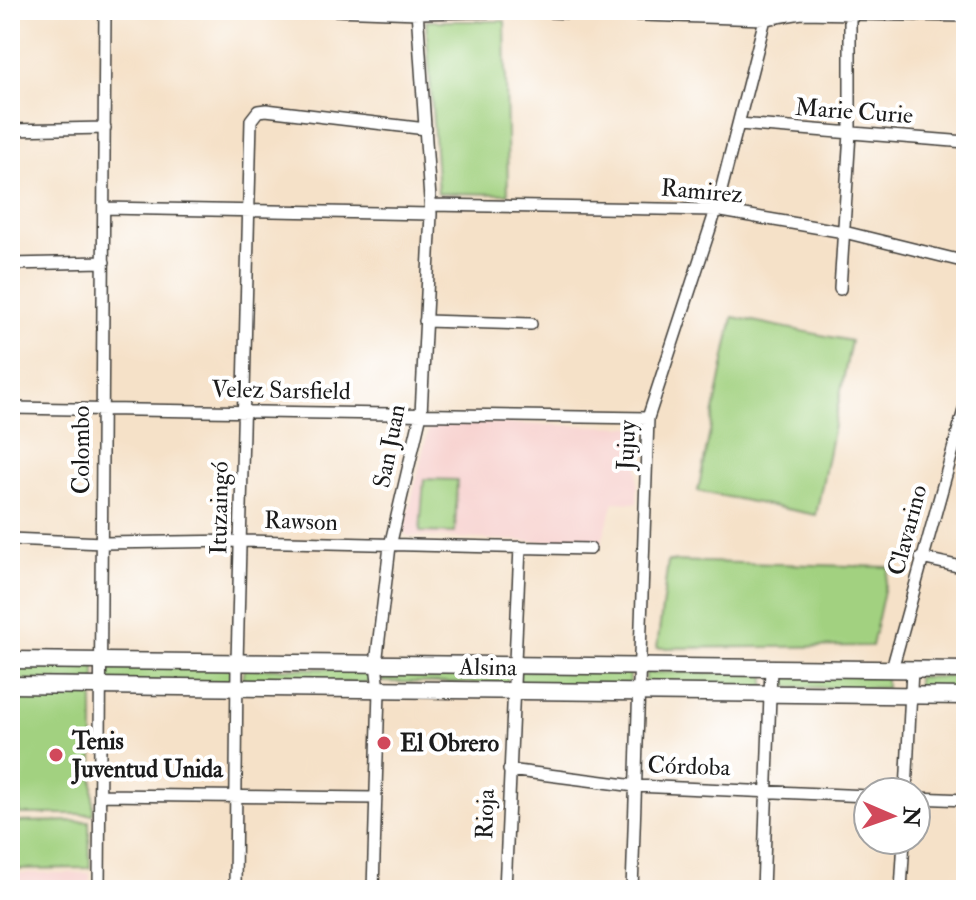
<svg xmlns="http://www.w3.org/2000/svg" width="976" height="900" font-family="'IM FELL Double Pica',serif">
  <rect width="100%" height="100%" fill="#fff"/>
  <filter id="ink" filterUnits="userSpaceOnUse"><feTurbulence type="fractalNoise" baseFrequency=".0125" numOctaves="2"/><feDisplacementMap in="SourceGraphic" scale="16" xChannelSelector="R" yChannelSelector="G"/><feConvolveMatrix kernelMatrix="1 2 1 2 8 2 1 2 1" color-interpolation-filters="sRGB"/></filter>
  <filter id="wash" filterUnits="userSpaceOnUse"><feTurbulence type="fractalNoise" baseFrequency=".006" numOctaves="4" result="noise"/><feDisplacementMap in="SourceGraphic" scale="32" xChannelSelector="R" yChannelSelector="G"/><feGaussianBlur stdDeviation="1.8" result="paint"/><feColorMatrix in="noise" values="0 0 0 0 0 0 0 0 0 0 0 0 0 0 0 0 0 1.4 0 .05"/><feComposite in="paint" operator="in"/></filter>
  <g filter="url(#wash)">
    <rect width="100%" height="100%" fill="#f5e1c8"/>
    <path fill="#f7d0cd" d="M441 422 638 427 637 503 614 502 601 544 408 536 404 532 428 431Z
      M10 873H90V890H10Z"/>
    <path fill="#a2d180" stroke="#5f764e" stroke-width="2" d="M426 21H505L508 194 438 193Z
      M733 317 851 341 816 515 698 491Z
      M424 479 457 480 455 533 420 532Z
      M668 561 889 567 872 646 657 648Z
      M95 666V681L10 680V667Z
      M106 667H231V683L106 681Z
      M244 668 375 669V683L243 682Z
      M383 670 508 671V684L382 682Z
      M519 670 630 671V686L518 685Z
      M646 672 765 673V688L645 685Z
      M775 673 886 676V688L775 687Z
      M917 677H966V689L917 688Z
      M19 696H93V814H19Z
      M89 821 90 868 13 869V822Z"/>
  </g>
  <g filter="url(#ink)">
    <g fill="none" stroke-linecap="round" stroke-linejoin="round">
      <defs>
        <path id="minor" d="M334 10 418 13 519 11 765 19 802 13 966 16
          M739 124 966 142
          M10 130 105 128
          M431 205 716 210 844 232 966 262
          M104 208 431 214
          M10 264 104 262
          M840 289 850 133V14
          M425 321 531 324
          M10 408 648 418
          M10 539 103 543 240 541 590 549
          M921 558 966 568
          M892 669 966 403
          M509 770 635 786 868 796
          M906 792 912 669
          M100 795 375 798
          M916 798 966 800
          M99 890 105 10
          M235 890 237 663 251 120 258 111 266 110 426 129
          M373 890 379 690 376 664 390 546 421 414 431 214 417 10
          M505 890 520 547
          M632 890 648 418 716 210 765 19
          M763 890 771 668
          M901 890 904 840"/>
        <path id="secondary" d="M10 660 966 670
          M10 685 966 696"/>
      </defs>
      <use href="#minor" stroke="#3d3a36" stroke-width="14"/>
      <use href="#secondary" stroke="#3d3a36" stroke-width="19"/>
      <use href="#minor" stroke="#fff" stroke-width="11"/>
      <use href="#secondary" stroke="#fff" stroke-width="16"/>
    </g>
  </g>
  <g fill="#d1495b" stroke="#fff" stroke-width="3">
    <circle cx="384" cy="743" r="8"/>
    <circle cx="56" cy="755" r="8"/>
  </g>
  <g text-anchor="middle" stroke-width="8" stroke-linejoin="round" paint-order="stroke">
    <g font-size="24" fill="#1c1c1c" stroke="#fff">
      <text transform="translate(854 111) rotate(4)" y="8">Marie Curie</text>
      <text transform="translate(702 191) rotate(5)" y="8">Ramirez</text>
      <text transform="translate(281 390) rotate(1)" y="8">Velez Sarsfield</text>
      <text transform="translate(626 445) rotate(-87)" y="8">Jujuy</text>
      <text transform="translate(389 446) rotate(-79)" y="8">San Juan</text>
      <text transform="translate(81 450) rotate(-90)" y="8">Colombo</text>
      <text transform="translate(219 508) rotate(-89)" y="8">Ituzaingó</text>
      <text transform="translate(301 521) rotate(2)" y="8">Rawson</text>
      <text transform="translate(907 530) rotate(-75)" y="8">Clavarino</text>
      <text transform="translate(488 667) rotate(1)" y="8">Alsina</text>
      <text transform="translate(689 766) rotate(2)" y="8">Córdoba</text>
      <text transform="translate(485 814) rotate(-88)" y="8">Rioja</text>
    </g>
    <g font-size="24" font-weight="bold" fill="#1c1c1c" stroke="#fff" text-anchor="start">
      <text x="72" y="749">Tenis<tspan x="72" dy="28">Juventud Unida</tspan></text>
      <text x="400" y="751">El Obrero</text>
    </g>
  </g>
  <rect width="976" height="900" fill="none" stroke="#fff" stroke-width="40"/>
  <g transform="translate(892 816) rotate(92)"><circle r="38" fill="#ffffff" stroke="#a4a4a4" stroke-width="2"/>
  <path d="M0-6L14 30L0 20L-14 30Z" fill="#d1495b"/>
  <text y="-12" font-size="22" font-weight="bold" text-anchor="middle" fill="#1c1c1c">N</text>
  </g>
</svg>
